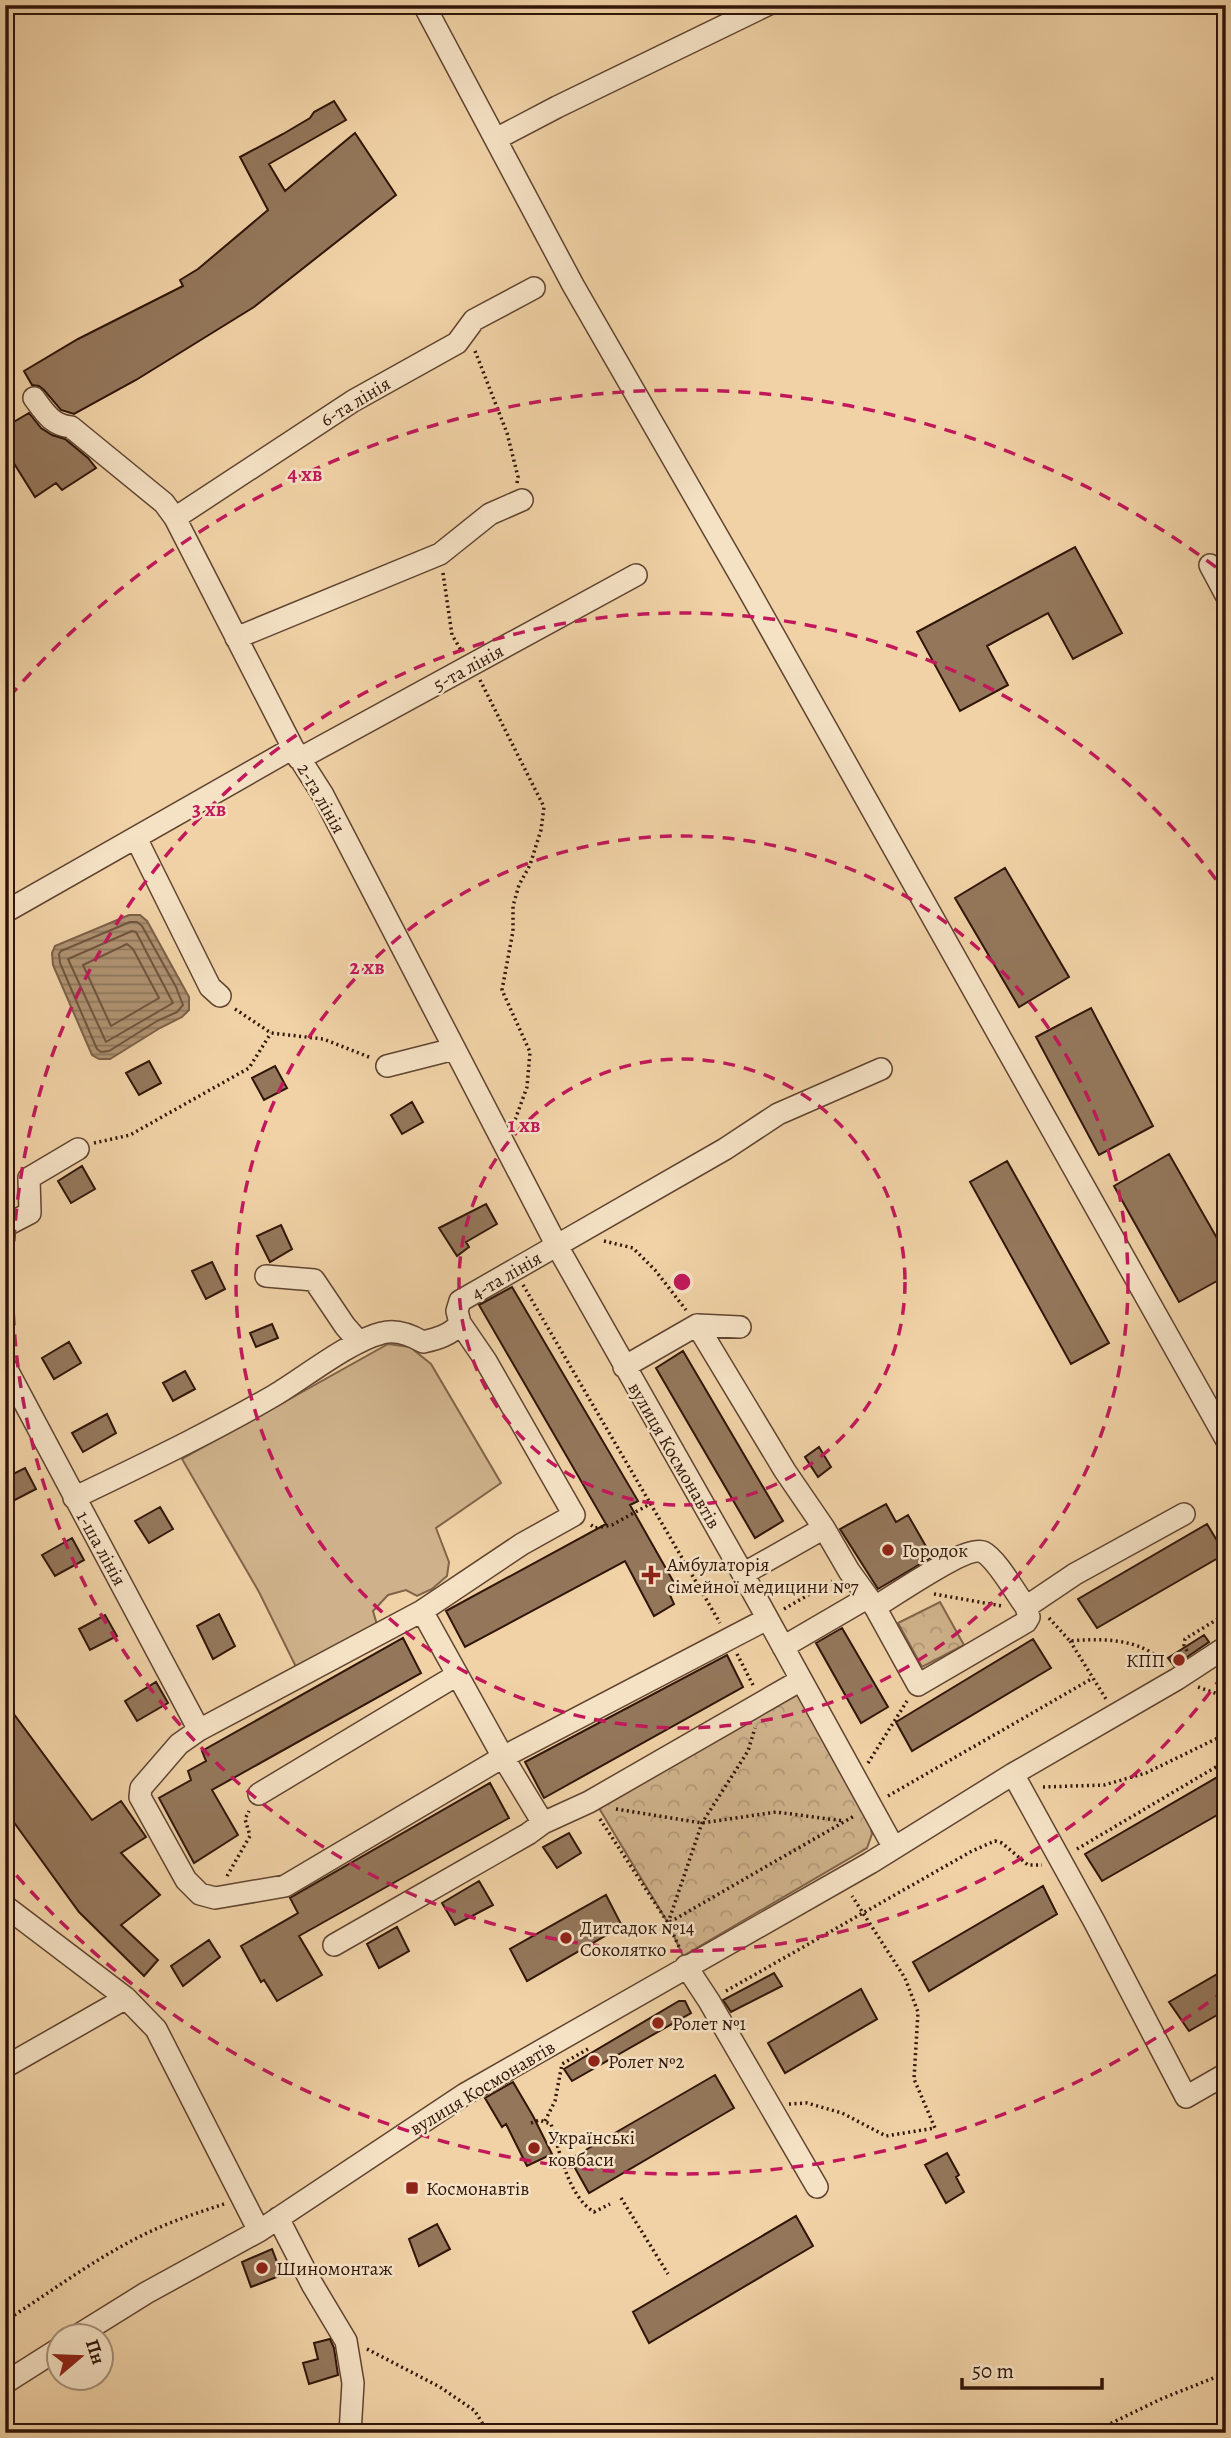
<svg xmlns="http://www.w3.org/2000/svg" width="1231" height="2438" font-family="Alegreya,serif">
  <defs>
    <pattern id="park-crowns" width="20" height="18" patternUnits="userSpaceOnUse" patternTransform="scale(1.75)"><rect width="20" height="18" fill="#cfb28b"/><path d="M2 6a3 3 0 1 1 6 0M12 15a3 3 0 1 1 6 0" fill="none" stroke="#b29877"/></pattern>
    <pattern id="water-rules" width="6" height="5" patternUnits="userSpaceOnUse" patternTransform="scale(1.75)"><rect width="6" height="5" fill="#af9271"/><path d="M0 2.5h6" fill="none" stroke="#8f765b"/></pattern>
  </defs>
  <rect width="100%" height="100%" fill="#f0d2a6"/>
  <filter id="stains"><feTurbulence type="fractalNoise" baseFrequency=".00286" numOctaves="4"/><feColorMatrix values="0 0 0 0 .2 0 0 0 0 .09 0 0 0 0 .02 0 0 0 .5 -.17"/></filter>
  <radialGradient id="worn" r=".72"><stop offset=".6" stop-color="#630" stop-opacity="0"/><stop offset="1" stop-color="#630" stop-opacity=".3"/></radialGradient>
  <path fill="#cfb28b" stroke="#80644a" stroke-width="2" d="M388 1344 410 1347 431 1364 501 1483 436 1528 449 1562 447 1576 432 1589 417 1596 406 1590 388 1595 373 1611 378 1628 298 1671 259 1592 182 1459Z"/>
  <path fill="url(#park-crowns)" stroke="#80644a" stroke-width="2" d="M940 1602 964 1645 922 1667 898 1623Z
    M796 1693 802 1697 870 1823 872 1834 867 1848 683 1956 668 1923 599 1808Z"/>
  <path fill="url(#water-rules)" stroke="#7c6047" stroke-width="2" d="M129 915H140L147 921 189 997V1010L182 1017 160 1028 110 1059H99L92 1055 53 965 52 953 55 946Z"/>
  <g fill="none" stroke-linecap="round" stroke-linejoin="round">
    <path stroke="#70543d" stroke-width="2" d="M130 922H137L142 926 176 987 183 1005 177 1012 157 1021 109 1051 101 1052 97 1049 60 963 59 954 61 951Z
      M132 931 136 932 173 1003 106 1042 68 959Z
      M127 944 133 949 159 998 111 1026 83 965Z"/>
  </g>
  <path fill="#94775b" stroke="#301509" stroke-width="2" d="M334 101 346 120 269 164 285 191 355 133 396 195 254 307 136 380 74 414 61 410 44 390 39 386 32 385 24 371 78 339 183 286 180 280 198 269 268 210 240 157 283 134 310 118 314 112Z
    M29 413 41 428 52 435 65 439 88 458 96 468 62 490 56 483 35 497 5 449V427Z
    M1075 547 1122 633 1073 659 1048 613 987 646 1008 685 960 711 917 632Z
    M1005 868 1069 977 1019 1007 955 898Z
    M1091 1008 1153 1126 1099 1155 1036 1037Z
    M149 1061 161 1083 139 1095 126 1073Z
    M275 1066 287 1088 264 1100 252 1078Z
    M412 1102 423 1122 402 1134 391 1115Z
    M1169 1154 1226 1254V1276L1179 1302 1114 1186Z
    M1007 1161 1109 1343 1071 1364 970 1182Z
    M82 1166 95 1189 71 1203 58 1181Z
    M486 1204 497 1224 466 1242 469 1247 457 1256 439 1228Z
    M281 1225 292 1249 270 1262 257 1236Z
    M212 1262 225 1289 206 1299 192 1271Z
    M512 1287 638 1501 630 1505 677 1588 669 1593 674 1604 654 1616 625 1561 465 1647 446 1611 606 1524 479 1305Z
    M272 1324 278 1338 256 1347 250 1333Z
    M69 1342 81 1363 54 1379 42 1358Z
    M683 1351 783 1521 755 1538 656 1368Z
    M185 1371 195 1389 173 1401 163 1383Z
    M107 1414 116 1433 83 1452 72 1433Z
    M819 1447 831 1467 818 1477 805 1457Z
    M25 1468 36 1489 13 1501 5 1487V1478Z
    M886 1504 896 1522 908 1515 932 1557 878 1589 840 1529Z
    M160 1507 173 1529 149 1543 135 1521Z
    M1207 1524 1225 1554 1097 1628 1078 1599Z
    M72 1538 84 1560 55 1576 42 1555Z
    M219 1614 235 1646 213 1659 197 1626Z
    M105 1615 117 1636 90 1650 79 1629Z
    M842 1628 888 1707 861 1723 816 1643Z
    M1204 1635 1209 1642 1174 1666 1168 1658Z
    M403 1638 421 1673 212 1790 238 1835 194 1863 159 1798 191 1780 188 1771 206 1761 202 1751Z
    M1033 1639 1051 1668 912 1751 896 1722Z
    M727 1655 743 1687 544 1798 525 1762Z
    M156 1682 168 1703 137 1721 125 1701Z
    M5 1702 92 1820 121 1801 146 1837 121 1853 160 1895 121 1925 158 1960 144 1976 79 1912 5 1810Z
    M1226 1772V1810L1102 1881 1085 1854Z
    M490 1783 509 1818 299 1936 322 1975 277 2001 264 1980 261 1982 241 1946 298 1913 290 1898Z
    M569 1833 581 1853 557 1868 543 1847Z
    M479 1881 493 1905 455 1925 442 1903Z
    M1043 1886 1057 1914 929 1991 913 1962Z
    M606 1895 622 1926 527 1981 510 1949Z
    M397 1927 409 1951 379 1968 367 1944Z
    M209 1940 220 1957 183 1986 171 1966Z
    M1226 1969V2010L1189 2031 1169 2002Z
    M774 1973 782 1986 731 2012 723 2000Z
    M861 1989 877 2019 785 2073 768 2043Z
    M679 2001H685L691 2013 572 2081 564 2069Z
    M715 2075 734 2108 589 2193 570 2159Z
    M513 2082 533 2116 552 2154 527 2166 506 2124 502 2127 485 2098Z
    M947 2153 959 2175 956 2177 964 2192 946 2203 925 2165Z
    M796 2216 813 2246 649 2343 633 2312Z
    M437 2224 450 2249 419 2266 409 2239Z
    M272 2249 282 2275 251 2287 242 2262Z
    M330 2339 334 2348 338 2375 309 2384 303 2363 318 2359 314 2343Z"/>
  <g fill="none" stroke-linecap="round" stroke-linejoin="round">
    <defs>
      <path id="minor" d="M424 5 573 285 748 589 1226 1439
        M496 139 557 107 767 5
        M34 398C45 413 52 425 71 427L164 503 175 518 293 748 323 795 557 1246 743 1574 894 1848
        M175 518 353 401 457 343 474 320 534 288
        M1210 565 1226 595
        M236 638 440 554 490 514 522 500
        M299 759 636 575
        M136 838 210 987 220 996
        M5 912 293 748
        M387 1066 454 1049
        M5 1226 30 1213 29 1178 78 1149
        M266 1276 314 1280 345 1326 359 1342
        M460 1323 486 1361 574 1515 522 1544 422 1611 199 1730 179 1744 141 1788 140 1797 186 1880 200 1894 215 1898 285 1886 503 1757 767 1619
        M697 1325 740 1327
        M5 1366 199 1730
        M624 1367 697 1325 785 1471 824 1528 849 1571 875 1607 918 1685 1026 1622 1029 1617 1026 1607 1075 1574 1184 1514
        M74 1498C142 1465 210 1433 275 1395 305 1377 350 1341 382 1333 396 1329 411 1335 423 1342 436 1339 452 1335 460 1323L457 1311 460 1301 725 1149 778 1114 881 1069
        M743 1574 824 1528
        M875 1607C894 1596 966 1545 983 1552 997 1559 1016 1594 1026 1607
        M422 1611 503 1757 543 1823
        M783 1647 867 1598
        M1013 1774 1094 1921 1186 2097 1226 2074
        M259 1794 457 1675
        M5 1906 126 1998 156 2029 259 2231
        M334 1945 528 1834 543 1823 589 1802 801 1680
        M686 1966 709 2001 817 2187
        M5 2067 126 1998
        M278 2218 312 2284 346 2341 353 2383 350 2433
        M77 2336 146 2293 259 2231 465 2094 870 1863 1013 1774 1177 1679 1226 1647
        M5 2383 60 2348"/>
    </defs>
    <use href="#minor" stroke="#604430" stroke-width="24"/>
    <path stroke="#301509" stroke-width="3.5" stroke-dasharray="2 3.5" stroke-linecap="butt" d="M475 351 507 433 518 477 517 483
      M443 573 452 635 461 650
      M480 680 544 807 541 830 530 865 519 885 513 906V931L502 990 530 1052 527 1087 515 1120
      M235 1009 271 1033 323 1039 369 1057
      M94 1143 130 1135 249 1068 271 1033
      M604 1241 633 1248 655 1270 686 1310
      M523 1285 720 1623
      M591 1525 595 1528 612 1525 650 1504
      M934 1594 1002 1606
      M784 1609 832 1581
      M1049 1618 1070 1641C1099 1638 1144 1638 1164 1664
      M1070 1641 1106 1699
      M1187 1651 1184 1645 1185 1639 1226 1614
      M737 1654 753 1685
      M1198 1687 1226 1697
      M868 1763 907 1701
      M1043 1787 1104 1785 1146 1773 1226 1734
      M888 1796 1093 1678
      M616 1809 702 1823 776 1812 844 1821
      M600 1819 668 1923 680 1949
      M1077 1849 1226 1761
      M227 1876 250 1836 245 1819 249 1811
      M670 1922 854 1816
      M668 1923 702 1823 748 1751 755 1728
      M726 1991 972 1851 995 1841 1002 1843 1028 1865H1042
      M789 2104 807 2103 842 2113 886 2136 935 2128 914 2079 918 2012 905 1978 852 1896
      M545 2121 555 2101 562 2064 588 2049
      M531 2123 539 2120 551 2124C560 2152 568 2196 594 2212L610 2204
      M621 2198 668 2274
      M5 2321C51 2292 94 2259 143 2235 169 2222 197 2213 224 2204
      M367 2349 440 2387 475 2411 488 2433
      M1091 2433 1161 2399 1226 2373"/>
    <use href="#minor" stroke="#f5e2c5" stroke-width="21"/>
  </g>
  <g fill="none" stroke="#c2185b" stroke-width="3.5" stroke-dasharray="12 9">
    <circle cx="682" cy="1282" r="223"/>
    <circle cx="682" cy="1282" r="446"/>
    <path d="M1223 1675A669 669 0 1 1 1223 889"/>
    <path d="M1225 1990A892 892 0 0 1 9 1867M9 697A892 892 0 0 1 1225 574"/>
  </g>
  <g fill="#8f2418" stroke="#f5e2c5" stroke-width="2.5">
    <circle cx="888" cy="1550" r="7"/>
    <path d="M647.5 1564.5h7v7h7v7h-7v7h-7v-7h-7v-7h7z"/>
    <circle cx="1179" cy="1660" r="7"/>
    <circle cx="566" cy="1938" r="7"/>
    <circle cx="658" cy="2023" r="7"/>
    <circle cx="594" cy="2061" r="7"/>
    <circle cx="534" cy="2148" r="7"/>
    <rect x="405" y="2181" width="14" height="14" rx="3.5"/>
    <circle cx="262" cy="2268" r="7"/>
  </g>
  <g text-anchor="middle" stroke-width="5" stroke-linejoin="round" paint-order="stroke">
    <g font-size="19" fill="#301509" stroke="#f5e2c5">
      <text transform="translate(355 401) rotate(-31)" y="7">6-та лінія</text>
      <text transform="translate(468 667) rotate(-29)" y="7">5-та лінія</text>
      <text transform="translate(322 798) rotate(60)" y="7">2-га лінія</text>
      <text transform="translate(506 1275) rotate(-30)" y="7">4-та лінія</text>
      <text transform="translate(675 1455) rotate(60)" y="7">вулиця Космонавтів</text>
      <text transform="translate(102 1548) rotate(61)" y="7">1-ша лінія</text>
      <text transform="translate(482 2087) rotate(-31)" y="7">вулиця Космонавтів</text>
    </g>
    <g font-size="19" fill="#301509" stroke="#f5e2c5" text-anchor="start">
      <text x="902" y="1557">Городок</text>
      <text x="667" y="1571">Амбулаторія<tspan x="667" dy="22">сімейної медицини №7</tspan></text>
      <text x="1165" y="1667" text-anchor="end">КПП</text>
      <text x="580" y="1934">Дитсадок №14<tspan x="580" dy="22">Соколятко</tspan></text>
      <text x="672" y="2030">Ролет №1</text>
      <text x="608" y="2068">Ролет №2</text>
      <text x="548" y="2144">Українські<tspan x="548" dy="22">ковбаси</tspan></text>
      <text x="426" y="2195">Космонавтів</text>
      <text x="276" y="2275">Шиномонтаж</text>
    </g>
  </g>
  <circle cx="682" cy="1282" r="10" fill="#c2185b" stroke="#f5e2c5" stroke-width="3.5"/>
  <g font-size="21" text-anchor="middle" font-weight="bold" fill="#c2185b" stroke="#f5e2c5" stroke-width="5" stroke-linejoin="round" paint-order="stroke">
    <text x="305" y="481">4 хв</text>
    <text x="209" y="816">3 хв</text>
    <text x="367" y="974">2 хв</text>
    <text x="524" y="1132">1 хв</text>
  </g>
  <rect width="1231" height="2438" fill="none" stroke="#f0d2a6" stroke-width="28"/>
  <rect x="7" y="7" width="1217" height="2424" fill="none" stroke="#301509" stroke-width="3.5"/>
  <rect x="14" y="14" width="1203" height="2410" fill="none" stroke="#301509" stroke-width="2"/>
  <g transform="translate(80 2357) rotate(71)"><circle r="33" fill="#f5e2c5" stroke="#a6907a" stroke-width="2"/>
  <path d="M0-5L12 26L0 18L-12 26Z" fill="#8f2418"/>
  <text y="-10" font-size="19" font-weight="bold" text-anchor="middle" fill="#301509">Пн</text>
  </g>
  <path d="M962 2378v10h140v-10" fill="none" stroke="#301509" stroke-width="3.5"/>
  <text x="972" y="2378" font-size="21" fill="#301509" stroke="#f5e2c5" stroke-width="5" paint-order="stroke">50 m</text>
  <rect width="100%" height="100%" filter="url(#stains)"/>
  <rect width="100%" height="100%" fill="url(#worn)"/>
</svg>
